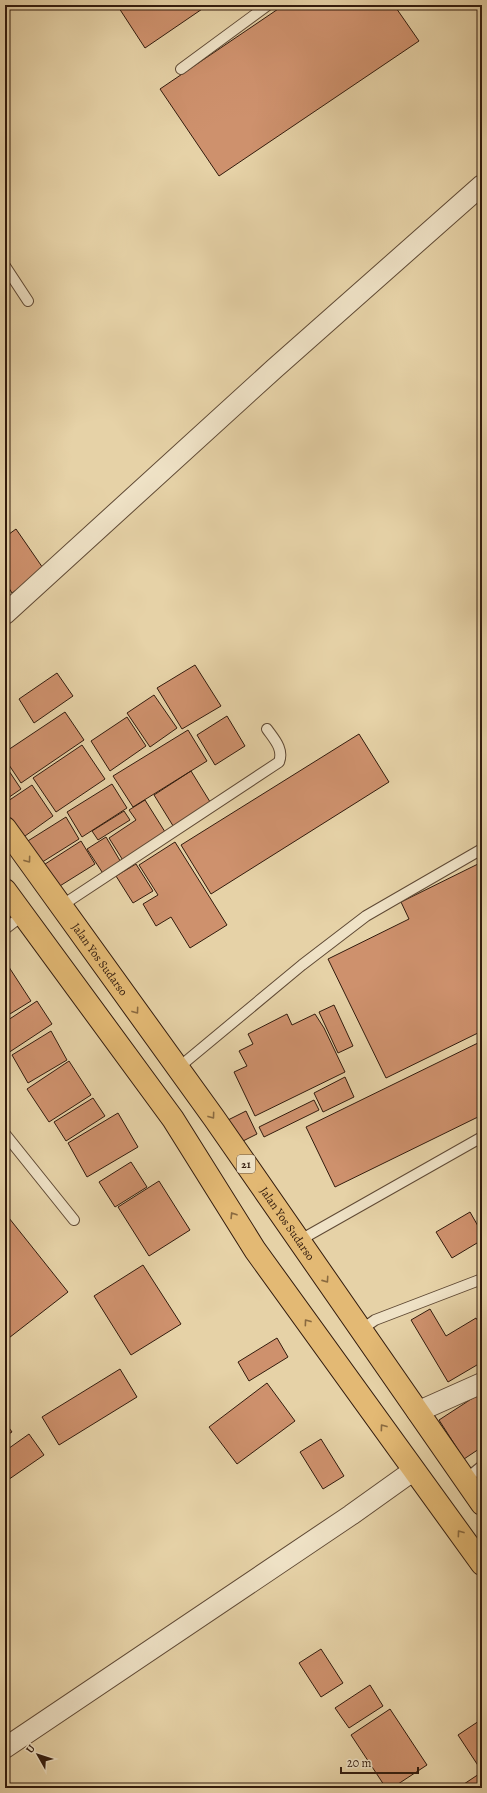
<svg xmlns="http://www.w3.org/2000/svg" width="487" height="1793" font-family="Alegreya,serif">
  <rect width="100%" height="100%" fill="#e6d2a7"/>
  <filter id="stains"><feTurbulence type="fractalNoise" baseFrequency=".005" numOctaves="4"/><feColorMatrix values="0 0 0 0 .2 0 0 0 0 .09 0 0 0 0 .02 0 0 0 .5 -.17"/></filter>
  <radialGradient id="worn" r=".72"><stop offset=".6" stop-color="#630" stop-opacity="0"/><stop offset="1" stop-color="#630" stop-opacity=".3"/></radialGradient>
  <path fill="#ce916d" stroke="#321b0d" d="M117 5H208L145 48Z
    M284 5H394L419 41 219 176 160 89Z
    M16 529 45 571 12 593 5 582V537Z
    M195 665 221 706 182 729 157 688Z
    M57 673 73 696 34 723 19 699Z
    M154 695 177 728 150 747 127 713Z
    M65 712 84 740 21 783 5 759V752Z
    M227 716 245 746 215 765 197 735Z
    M127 717 146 746 110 771 91 741Z
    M188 730 207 761 133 807 113 776Z
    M359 734 389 782 211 894 181 845Z
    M82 745 105 779 56 812 33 778Z
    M5 765 21 789 5 800Z
    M191 771 212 805 175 829 154 795Z
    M112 784 127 808 82 837 67 812Z
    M32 785 53 816 18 841 5 822V803Z
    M145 800 167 835 124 862 109 838 136 820 129 810Z
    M124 811 130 820 98 840 92 831Z
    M66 817 79 839 36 866 23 844Z
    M106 837 122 864 104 875 87 849Z
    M81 841 95 864 55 889 42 866Z
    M175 842 227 925 190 948 171 917 156 926 143 904 158 895 139 865Z
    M482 862V1031L386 1078 328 959 409 919 401 902Z
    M136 864 153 891 133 903 116 876Z
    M5 961 31 1001 5 1017Z
    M37 1001 52 1024 5 1055V1022Z
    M334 1005 353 1046 338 1053 319 1012Z
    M287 1014 292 1025 315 1014 324 1028 345 1072 255 1116 234 1072 247 1066 239 1051 253 1044 248 1034Z
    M51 1031 67 1060 28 1083 12 1055Z
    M482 1041V1115L335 1187 306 1127Z
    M69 1061 91 1095 49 1122 27 1089Z
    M345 1077 354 1097 323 1112 314 1093Z
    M93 1098 105 1116 66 1141 54 1122Z
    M314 1100 319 1110 264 1137 259 1127Z
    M246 1111 257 1134 237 1144 226 1121Z
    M118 1113 138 1147 87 1177 68 1143Z
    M131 1162 147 1187 115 1207 99 1182Z
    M159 1181 190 1230 149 1256 118 1207Z
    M470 1212 482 1233V1240L452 1258 436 1232Z
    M5 1213 68 1292 5 1341Z
    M143 1265 181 1324 131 1355 94 1296Z
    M430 1309 446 1336 476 1318 482 1328V1362L448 1382 411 1320Z
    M277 1338 288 1357 249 1381 238 1362Z
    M120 1369 137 1397 59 1445 42 1417Z
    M267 1383 295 1421 237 1464 209 1427Z
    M482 1392V1447L464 1459 439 1420Z
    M5 1422 12 1432 5 1436Z
    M29 1434 44 1455 5 1482V1451Z
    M321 1439 344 1476 323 1489 300 1452Z
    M321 1649 343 1683 321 1697 299 1663Z
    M370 1685 383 1706 349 1728 335 1708Z
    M390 1709 427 1765 392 1788H386L351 1735Z
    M482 1719V1765L479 1767 458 1735Z
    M482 1772V1788H458Z"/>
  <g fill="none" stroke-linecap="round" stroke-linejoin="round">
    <defs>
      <path id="service" d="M181 69 268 5
        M5 266 28 301
        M61 906 279 762C284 749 274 739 267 729
        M5 929 23 915
        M178 1068 302 965 366 916 482 849
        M5 1134 74 1220
        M300 1242 309 1235 482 1137
        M361 1330 375 1320 482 1279
        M465 1480 482 1466"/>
      <path id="minor" d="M5 614 274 369 482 185
        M417 1412 482 1383
        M5 1748 351 1515 414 1470"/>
      <g id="trunk">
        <path id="s1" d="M5 828 214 1118 482 1504"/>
        <path d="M5 890 173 1119 255 1250 482 1564"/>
      </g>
    </defs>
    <use href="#service" stroke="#5f4934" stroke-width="12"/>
    <use href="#minor" stroke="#5f4934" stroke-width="22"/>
    <use href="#trunk" stroke="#321b0d" stroke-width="24"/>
    <use href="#service" stroke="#efe2c6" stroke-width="10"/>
    <use href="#minor" stroke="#efe2c6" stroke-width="20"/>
    <use href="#trunk" stroke="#e3b974" stroke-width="22"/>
  </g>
  <defs><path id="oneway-chevron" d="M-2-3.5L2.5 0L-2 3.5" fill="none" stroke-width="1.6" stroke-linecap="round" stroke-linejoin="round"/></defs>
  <g stroke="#8a6a40">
    <use href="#oneway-chevron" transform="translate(28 860) rotate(54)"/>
    <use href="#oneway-chevron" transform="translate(136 1011) rotate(54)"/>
    <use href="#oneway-chevron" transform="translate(212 1116) rotate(54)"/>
    <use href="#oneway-chevron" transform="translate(233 1215) rotate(-122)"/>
    <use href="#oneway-chevron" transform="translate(326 1280) rotate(55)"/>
    <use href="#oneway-chevron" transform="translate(307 1322) rotate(-126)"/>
    <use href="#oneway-chevron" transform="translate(383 1427) rotate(-126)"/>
    <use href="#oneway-chevron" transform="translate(460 1533) rotate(-126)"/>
  </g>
  <g text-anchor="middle" stroke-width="3" stroke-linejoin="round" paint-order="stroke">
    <rect fill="#efe2c6" stroke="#6b5744" stroke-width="1" x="237" y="1155" width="18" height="18" rx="3"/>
    <g font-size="11" font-weight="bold" fill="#321b0d">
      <text x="246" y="1168">21</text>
    </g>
    <g font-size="12" fill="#321b0d" stroke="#efe2c6">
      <text dy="4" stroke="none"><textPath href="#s1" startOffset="162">Jalan Yos Sudarso</textPath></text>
      <text dy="4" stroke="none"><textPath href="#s1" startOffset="486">Jalan Yos Sudarso</textPath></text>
    </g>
  </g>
  <rect width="487" height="1793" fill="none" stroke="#e6d2a7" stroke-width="20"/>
  <rect x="6" y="6" width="475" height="1781" fill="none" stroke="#321b0d" stroke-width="2"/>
  <rect x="10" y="10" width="467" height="1773" fill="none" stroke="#321b0d"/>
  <g transform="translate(38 1755) rotate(309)" stroke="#efe2c6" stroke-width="3" paint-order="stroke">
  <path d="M0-3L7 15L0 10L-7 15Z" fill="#321b0d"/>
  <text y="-6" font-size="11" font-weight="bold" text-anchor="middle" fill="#321b0d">U</text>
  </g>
  <path d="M341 1767v6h77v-6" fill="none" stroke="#321b0d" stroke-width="2"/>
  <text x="347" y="1767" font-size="12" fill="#321b0d" stroke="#efe2c6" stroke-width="3" paint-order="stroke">20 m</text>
  <rect width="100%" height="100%" filter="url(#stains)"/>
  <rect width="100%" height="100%" fill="url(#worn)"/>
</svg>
